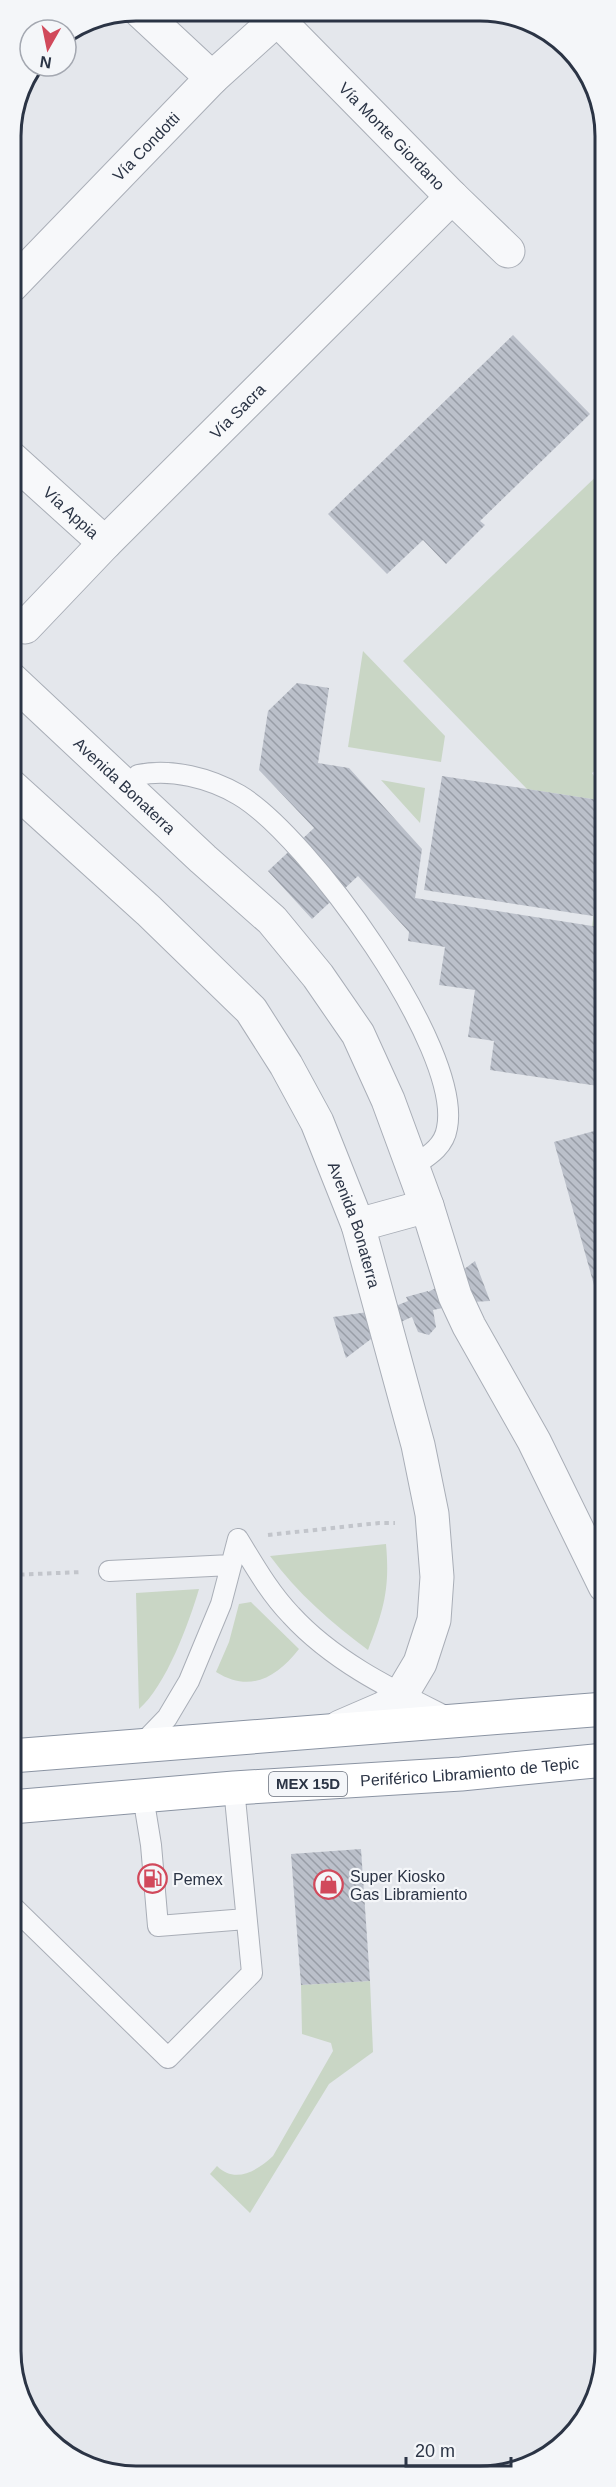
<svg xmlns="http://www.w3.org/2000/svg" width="616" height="2487" font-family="Helvetica,sans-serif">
  <defs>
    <pattern id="building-back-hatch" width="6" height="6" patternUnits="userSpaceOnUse" patternTransform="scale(1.5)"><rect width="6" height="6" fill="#bbc0ca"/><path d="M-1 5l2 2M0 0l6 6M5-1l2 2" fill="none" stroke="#989da6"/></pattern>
  </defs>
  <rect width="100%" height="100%" fill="#e4e7ec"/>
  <path fill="#c9d6c5" d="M605 468V763L592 773 605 793V801L527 789 403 661Z
    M363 651 445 736 441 762 348 747Z
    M381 780 425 788 420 823Z
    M605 839V928L592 926Z
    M386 1544C390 1588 384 1610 368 1650 332 1623 297 1593 270 1556Z
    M199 1589C189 1623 166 1686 139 1709L136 1593Z
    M251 1602 299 1649C276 1678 250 1693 216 1672L229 1642 239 1604Z
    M370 1981 373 2052 329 2084 250 2213 210 2174 217 2166C235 2184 257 2171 273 2156L333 2051 331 2043 302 2034 301 1985Z"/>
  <path fill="url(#building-back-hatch)" d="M513 335 590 414 480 521 485 525 446 564 423 540 387 574 328 514Z
    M297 683 329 688 318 763 349 768 422 849 415 898 605 928V1087L490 1070 494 1041 468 1037 475 990 439 985 445 947 408 941 409 932 358 876 312 919 268 871 314 828 259 770 268 711Z
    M442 776 605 801V839L593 916 424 890Z
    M605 1128V1321H604L554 1142Z
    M475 1261 490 1301 472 1302 433 1310 436 1327 429 1335 418 1332 412 1317 405 1320 375 1336 346 1358 333 1317 375 1311 398 1305 408 1301 406 1297 428 1291V1292L447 1282Z
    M361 1849 370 1981 301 1985 291 1854Z"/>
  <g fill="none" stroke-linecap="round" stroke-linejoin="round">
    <defs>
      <path id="service" d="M138 775C171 768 210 778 239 795 307 835 463 1048 447 1128 444 1147 428 1156 412 1167
        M238 1539C254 1565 269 1592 291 1615 334 1662 393 1690 449 1718
        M109 1571 231 1565
        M140 1746 167 1718 189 1681 221 1604 238 1539
        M143 1796 151 1845 158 1926 246 1919
        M11 1905 168 2058 252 1973 234 1788"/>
      <g id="minor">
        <path d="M140 11 212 78"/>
        <path id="s1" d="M277 19 452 197 508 251"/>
        <path id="s2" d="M11 286 212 78 285 12"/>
        <path id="s3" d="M11 458 105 543"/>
        <path id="s4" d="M25 627 105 543 452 197"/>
      </g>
      <g id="tertiary">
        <path id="s5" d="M11 679 203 859 272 920 318 976 358 1034 388 1100 427 1206 455 1296 469 1326 534 1441 605 1586"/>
        <path id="s6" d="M11 786 149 911 251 1010 286 1065 317 1122 358 1225 418 1445 432 1514 437 1577 434 1620 420 1663 401 1695 384 1708 340 1727"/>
        <path d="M358 1225 427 1206"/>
      </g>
      <g id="trunk">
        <path d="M11 1756 605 1709"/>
        <path id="s7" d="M11 1807 234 1788 461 1774 605 1760"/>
      </g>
    </defs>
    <use href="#service" stroke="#a9aeb7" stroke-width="22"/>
    <use href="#minor" stroke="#a9aeb7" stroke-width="35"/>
    <use href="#tertiary" stroke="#a9aeb7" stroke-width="35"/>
    <use href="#trunk" stroke="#8b94a3" stroke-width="35"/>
    <path stroke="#c2c5cb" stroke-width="4" stroke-dasharray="4.5 4.5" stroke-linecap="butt" d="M268 1535 379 1523H395
      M11 1575 82 1572"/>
    <use href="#service" stroke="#f7f8fa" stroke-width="20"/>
    <use href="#minor" stroke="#f7f8fa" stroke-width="33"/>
    <use href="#tertiary" stroke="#f7f8fa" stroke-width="33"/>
    <use href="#trunk" stroke="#fff" stroke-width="33"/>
  </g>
  <defs>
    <symbol id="fuel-ring" viewBox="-11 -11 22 22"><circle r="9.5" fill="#f4f6f9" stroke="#d1495b" stroke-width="1.5"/><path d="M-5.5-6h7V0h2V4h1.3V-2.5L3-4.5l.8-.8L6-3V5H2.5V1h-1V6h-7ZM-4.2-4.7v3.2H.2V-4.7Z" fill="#d1495b"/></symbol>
    <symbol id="shop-ring" viewBox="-11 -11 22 22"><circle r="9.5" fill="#f4f6f9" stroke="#d1495b" stroke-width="1.5"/><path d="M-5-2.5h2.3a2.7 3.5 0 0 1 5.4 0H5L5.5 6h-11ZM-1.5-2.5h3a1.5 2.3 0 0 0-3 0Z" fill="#d1495b"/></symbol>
  </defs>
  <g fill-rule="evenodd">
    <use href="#fuel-ring" x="136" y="1862" width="33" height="33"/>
    <use href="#shop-ring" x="312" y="1868" width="33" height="33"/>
  </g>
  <g text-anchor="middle" stroke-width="4.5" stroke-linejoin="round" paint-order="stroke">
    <rect fill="#f4f6f9" stroke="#676e7b" stroke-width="1.5" x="269" y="1772" width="78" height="24" rx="4.5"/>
    <g font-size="15" font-weight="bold" fill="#2b3445">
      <text x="308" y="1789">MEX 15D</text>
    </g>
    <g font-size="16" fill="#2b3445" stroke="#f4f6f9">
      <text dy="6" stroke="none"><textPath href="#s1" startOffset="164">Vía Monte Giordano</textPath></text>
      <text dy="6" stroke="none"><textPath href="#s2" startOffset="194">Vía Condotti</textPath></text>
      <text dy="6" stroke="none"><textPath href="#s4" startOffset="303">Vía Sacra</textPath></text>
      <text dy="6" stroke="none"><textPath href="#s3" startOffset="81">Vía Appia</textPath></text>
      <text dy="6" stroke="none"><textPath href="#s5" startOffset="156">Avenida Bonaterra</textPath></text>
      <text dy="6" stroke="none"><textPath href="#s6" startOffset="568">Avenida Bonaterra</textPath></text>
      <text dy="6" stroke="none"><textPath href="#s7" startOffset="460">Periférico Libramiento de Tepic</textPath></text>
    </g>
    <g font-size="16" fill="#2b3445" stroke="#f4f6f9" text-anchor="start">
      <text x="350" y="1882">Super Kiosko<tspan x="350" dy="18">Gas Libramiento</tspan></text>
      <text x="173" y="1885">Pemex</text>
    </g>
  </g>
  <path d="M0 0H616V2487H0ZM136 21H480A115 115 0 0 1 595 136V2351A115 115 0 0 1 480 2466H136A115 115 0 0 1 21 2351V136A115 115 0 0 1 136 21Z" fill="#f4f6f9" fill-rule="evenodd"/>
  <path fill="none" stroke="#2b3445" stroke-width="3" d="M136 21H480A115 115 0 0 1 595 136V2351A115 115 0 0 1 480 2466H136A115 115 0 0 1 21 2351V136A115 115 0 0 1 136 21Z"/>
  <g transform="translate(48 48) rotate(189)"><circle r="28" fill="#f4f6f9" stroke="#a4a8b1" stroke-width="1.5"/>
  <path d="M0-4.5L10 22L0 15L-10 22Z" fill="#d1495b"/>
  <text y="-9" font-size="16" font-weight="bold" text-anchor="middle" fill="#2b3445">N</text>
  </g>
  <path d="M406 2457v9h105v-9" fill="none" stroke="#2b3445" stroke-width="3"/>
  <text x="415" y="2457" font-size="18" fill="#2b3445" stroke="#f4f6f9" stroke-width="4.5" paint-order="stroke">20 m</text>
</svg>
